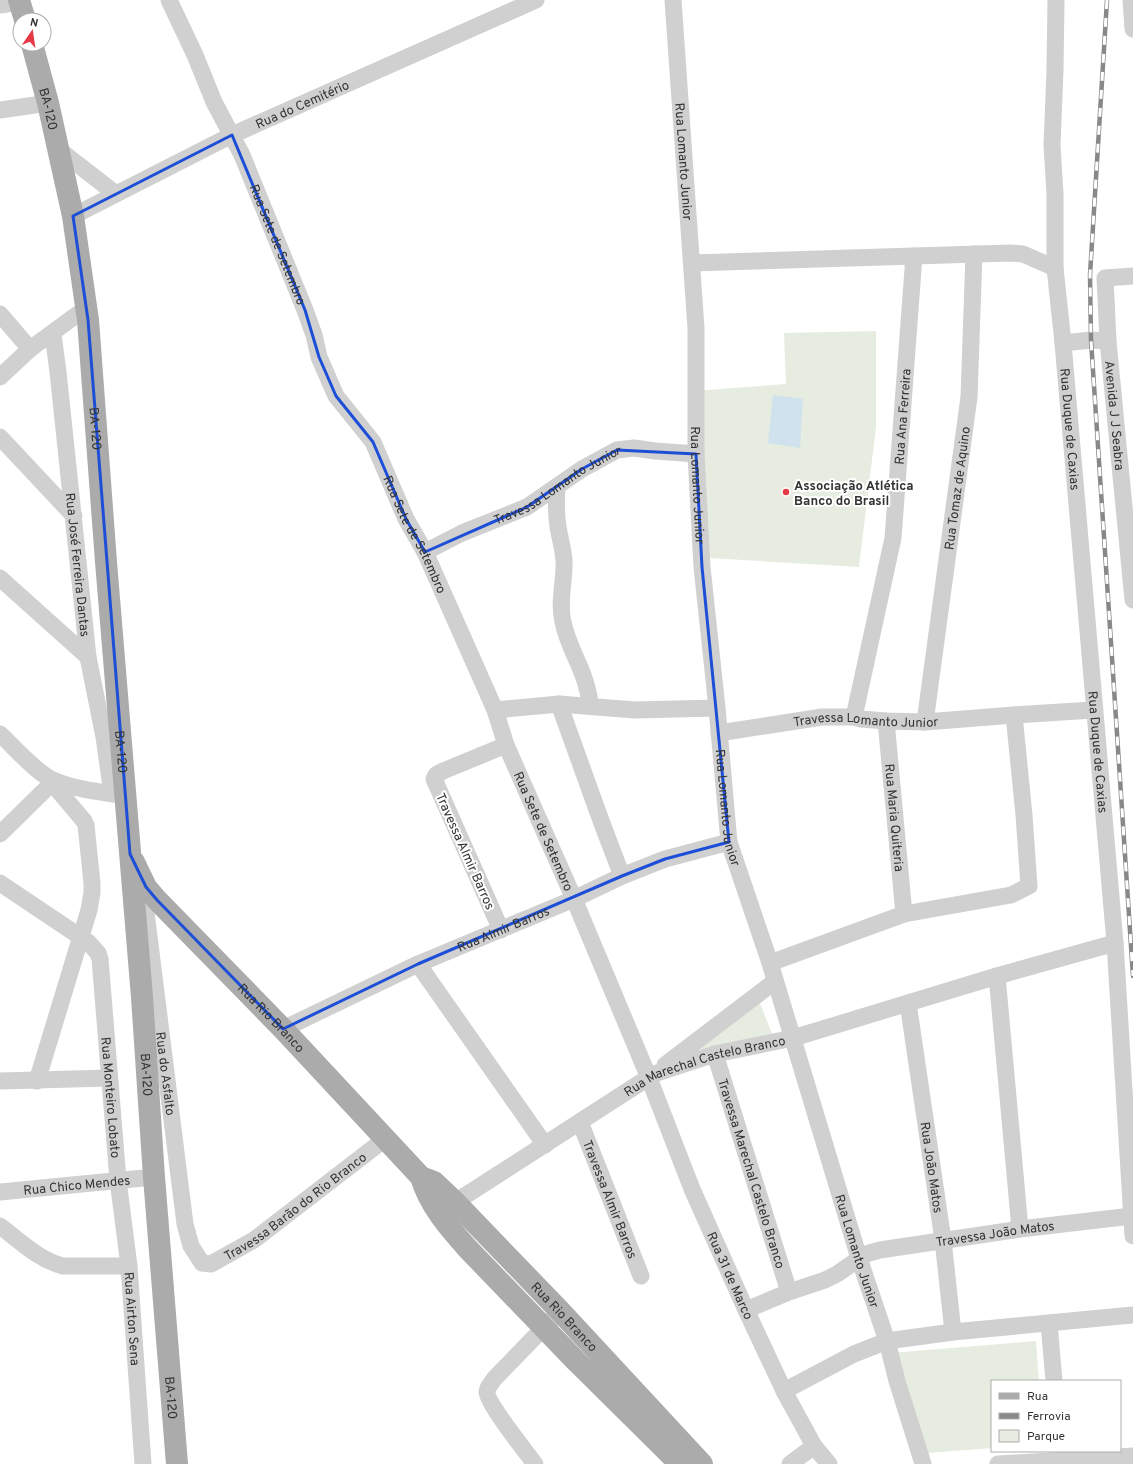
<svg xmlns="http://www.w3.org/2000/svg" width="1133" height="1464" font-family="Overpass,sans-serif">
  <rect width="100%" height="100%" fill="#fff"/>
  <path fill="#e6ecdf" d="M876 331V427L859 567 709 558 694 391 786 384 784 333Z
    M760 1003 772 1034 690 1056Z
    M1036 1341 1039 1381H992V1448L927 1453 891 1353Z"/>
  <path fill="#cfe2ee" d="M773 395 803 399 800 448 768 443Z"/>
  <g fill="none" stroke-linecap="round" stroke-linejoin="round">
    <g stroke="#d0d0d0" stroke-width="17">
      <path id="s1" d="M169 0 195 55 214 102 242 155 305 310 314 335 319 357 336 396 373 442 406 519 425 552 495 710 506 745 574 899 649 1078 692 1189 746 1310 784 1391 814 1446 829 1464"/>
      <path id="s2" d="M673 0 696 328V454L702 567 717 708 729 842 770 963 859 1258 887 1341 897 1381 923 1464"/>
      <path id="s3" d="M1056 0 1055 70 1052 145 1055 194V268L1063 343 1115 943 1133 1236"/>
      <path d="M1131 0 1133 29"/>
      <path d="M0 5 20 2"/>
      <path d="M0 110 48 103"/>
      <path d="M58 149 116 194"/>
      <path id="s4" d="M73 216 232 135 536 0"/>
      <path d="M692 263 1010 253 1023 254 1055 268"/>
      <path id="s5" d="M1133 276 1105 278 1108 341 1133 600"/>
      <path d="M0 314 30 349"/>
      <path id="s6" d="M53 334 58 372 88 657 104 737 112 794"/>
      <path d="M1063 343 1091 340 1108 341"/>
      <path d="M0 377 30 349 86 308"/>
      <path d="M0 437 74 516"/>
      <path d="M557 487C556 500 556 514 558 527 560 538 563 549 564 560 565 580 558 602 563 622 569 652 588 673 590 706"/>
      <path id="s7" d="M425 552 462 533 527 507 582 469 617 450 634 448 655 451 696 454"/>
      <path d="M0 578 88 657"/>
      <path d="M559 704 600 818 622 876"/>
      <path d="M495 710 559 704 635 710 717 708"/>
      <path d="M1014 715 1093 710"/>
      <path id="s8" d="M854 717 893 538 914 256"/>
      <path id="s9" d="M886 721 904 914"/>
      <path id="s10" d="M925 722 969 397 974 254"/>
      <path id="s11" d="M719 733 822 717H854L861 719 886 721 925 722 1014 715 1024 815 1029 886 1011 895 904 914 770 963"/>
      <path d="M0 734C14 747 35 771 51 779 72 789 100 792 123 795"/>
      <path d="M0 834 52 783"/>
      <path id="s12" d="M0 883 88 942 98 953 100 959 118 1180 129 1266"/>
      <path id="s13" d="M143 888 185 1224 191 1246 202 1263 211 1264 254 1240 385 1139"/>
      <path d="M501 930 434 779 436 775 443 771 506 745"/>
      <path d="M418 964 545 1145"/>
      <path d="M997 976 1020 1229"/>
      <path id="s14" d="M908 1003 943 1240 953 1332"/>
      <path id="s15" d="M283 1029 418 964 574 899 622 876 665 859 729 842"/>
      <path id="s16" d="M715 1054 789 1292"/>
      <path d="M665 1065 774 982"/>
      <path d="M0 1081 109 1078"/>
      <path d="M37 1081 89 910 92 893V883L86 825 84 821 47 777"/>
      <path id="s17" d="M580 1122 641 1276"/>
      <path id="s18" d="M0 1192 154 1177"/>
      <path id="s19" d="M446 1208 654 1074 715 1054 793 1038 997 976 1115 943"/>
      <path id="s20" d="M0 1226C20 1241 39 1260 63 1266H129L143 1464"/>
      <path id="s21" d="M746 1310 789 1292 825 1280 837 1274 866 1254 880 1250 1020 1229 1132 1216"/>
      <path d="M1049 1323 1054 1381"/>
      <path d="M784 1391 854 1354 887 1341 953 1332 1133 1315"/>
      <path d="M535 1464C526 1452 487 1403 487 1392 487 1387 492 1383 494 1379L560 1311"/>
      <path d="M790 1464 814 1446"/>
      <path d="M998 1464 1133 1456"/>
    </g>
    <g stroke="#ababab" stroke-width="22">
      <path d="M19 0 25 20"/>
      <path id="s22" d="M32 44 48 103 73 216 88 320 106 562 142 997 154 1177 177 1464"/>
      <path id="s23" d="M134 862 146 887 157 900 283 1029 421 1177 434 1182 455 1202 560 1311 702 1464"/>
      <path d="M421 1177C429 1205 450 1229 469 1250L576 1361 680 1464"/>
    </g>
    <defs>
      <path id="rail" d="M1107 0 1090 275 1091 340 1133 976"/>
    </defs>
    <use href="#rail" stroke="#888" stroke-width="4.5"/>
    <use href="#rail" stroke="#fff" stroke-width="3" stroke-dasharray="9" stroke-linecap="butt"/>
  </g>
  <path fill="none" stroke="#1d4ed8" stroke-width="3" stroke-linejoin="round" d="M232 135 305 310 319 357 336 396 373 442 406 519 425 552 527 507 582 469 617 450 696 454 702 567 729 842 665 859 622 876 418 964 283 1029 157 900 146 887 130 854 88 320 73 216Z"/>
  <circle fill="#e63946" stroke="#fff" stroke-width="1.5" cx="786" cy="492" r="4"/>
  <g text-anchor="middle" stroke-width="4" stroke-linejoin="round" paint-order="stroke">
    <g font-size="13" fill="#333" stroke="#fff">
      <text dy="5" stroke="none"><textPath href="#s4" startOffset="255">Rua do Cemitério</textPath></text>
      <text dy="5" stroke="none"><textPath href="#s22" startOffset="67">BA-120</textPath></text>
      <text dy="5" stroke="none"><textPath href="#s2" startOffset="162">Rua Lomanto Junior</textPath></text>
      <text dy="5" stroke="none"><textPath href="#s1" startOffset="268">Rua Sete de Setembro</textPath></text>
      <text dy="5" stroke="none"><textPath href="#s5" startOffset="166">Avenida J J Seabra</textPath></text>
      <text dy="5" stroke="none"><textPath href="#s8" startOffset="305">Rua Ana Ferreira</textPath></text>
      <text dy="5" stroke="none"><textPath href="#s22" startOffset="391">BA-120</textPath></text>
      <text dy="5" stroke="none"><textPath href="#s3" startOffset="430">Rua Duque de Caxias</textPath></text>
      <text dy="5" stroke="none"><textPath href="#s2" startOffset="486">Rua Lomanto Junior</textPath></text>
      <text dy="5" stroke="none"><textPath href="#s7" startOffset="149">Travessa Lomanto Junior</textPath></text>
      <text dy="5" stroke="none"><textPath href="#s10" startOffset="236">Rua Tomaz de Aquino</textPath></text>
      <text dy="5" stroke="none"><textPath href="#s1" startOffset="591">Rua Sete de Setembro</textPath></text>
      <text dy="5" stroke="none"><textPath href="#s6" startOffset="232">Rua José Ferreira Dantas</textPath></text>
      <text dy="5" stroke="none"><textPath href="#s11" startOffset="148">Travessa Lomanto Junior</textPath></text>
      <text dy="5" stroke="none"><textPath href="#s22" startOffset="715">BA-120</textPath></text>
      <text dy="5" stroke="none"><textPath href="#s3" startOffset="754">Rua Duque de Caxias</textPath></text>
      <text dy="5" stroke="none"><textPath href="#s2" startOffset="810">Rua Lomanto Junior</textPath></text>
      <text dy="5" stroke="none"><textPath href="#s9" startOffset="97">Rua Maria Quiteria</textPath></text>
      <text dy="5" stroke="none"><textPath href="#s1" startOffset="915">Rua Sete de Setembro</textPath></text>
      <text transform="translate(466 851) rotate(66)" y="5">Travessa Almir Barros</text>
      <text dy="5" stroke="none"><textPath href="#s15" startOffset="242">Rua Almir Barros</textPath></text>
      <text dy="5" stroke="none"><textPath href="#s23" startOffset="209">Rua Rio Branco</textPath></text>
      <text dy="5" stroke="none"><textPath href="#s19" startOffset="298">Rua Marechal Castelo Branco</textPath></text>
      <text dy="5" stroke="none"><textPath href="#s13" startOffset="187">Rua do Asfalto</textPath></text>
      <text dy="5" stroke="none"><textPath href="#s22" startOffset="1039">BA-120</textPath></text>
      <text dy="5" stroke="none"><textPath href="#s12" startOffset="266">Rua Monteiro Lobato</textPath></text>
      <text dy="5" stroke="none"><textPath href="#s14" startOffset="166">Rua João Matos</textPath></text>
      <text dy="5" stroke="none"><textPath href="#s16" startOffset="125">Travessa Marechal Castelo Branco</textPath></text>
      <text dy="5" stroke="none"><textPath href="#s18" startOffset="77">Rua Chico Mendes</textPath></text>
      <text dy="5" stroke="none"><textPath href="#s17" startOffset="83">Travessa Almir Barros</textPath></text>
      <text dy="5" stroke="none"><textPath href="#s13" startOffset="493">Travessa Barão do Rio Branco</textPath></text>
      <text dy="5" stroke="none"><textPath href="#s21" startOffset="264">Travessa João Matos</textPath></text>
      <text dy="5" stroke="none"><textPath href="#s2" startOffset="1273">Rua Lomanto Junior</textPath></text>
      <text dy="5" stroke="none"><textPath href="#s1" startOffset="1397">Rua 31 de Marco</textPath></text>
      <text dy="5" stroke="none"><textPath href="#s23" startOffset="629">Rua Rio Branco</textPath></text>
      <text dy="5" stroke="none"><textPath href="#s20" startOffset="194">Rua Airton Sena</textPath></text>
      <text dy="5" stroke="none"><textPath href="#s22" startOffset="1363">BA-120</textPath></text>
    </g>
    <g font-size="13" font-weight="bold" fill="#333" stroke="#fff" text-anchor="start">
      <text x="794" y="490">Associação Atlética<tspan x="794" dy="15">Banco do Brasil</tspan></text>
    </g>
  </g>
  <rect x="991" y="1380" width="130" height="72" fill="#ffffff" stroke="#adadad"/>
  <rect x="999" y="1393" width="20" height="6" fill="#ababab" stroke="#adadad"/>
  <text x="1027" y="1400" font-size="12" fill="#333333">Rua</text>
  <rect x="999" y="1413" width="20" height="6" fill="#888888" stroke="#adadad"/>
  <text x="1027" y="1420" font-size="12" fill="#333333">Ferrovia</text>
  <rect x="999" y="1430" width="20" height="12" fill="#e6ecdf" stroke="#adadad"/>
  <text x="1027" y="1440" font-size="12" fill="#333333">Parque</text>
  <g transform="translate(32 32) rotate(13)"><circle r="19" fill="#ffffff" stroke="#adadad"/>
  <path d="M0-3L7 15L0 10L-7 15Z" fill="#e63946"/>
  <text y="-6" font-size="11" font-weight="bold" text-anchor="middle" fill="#333333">N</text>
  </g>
</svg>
